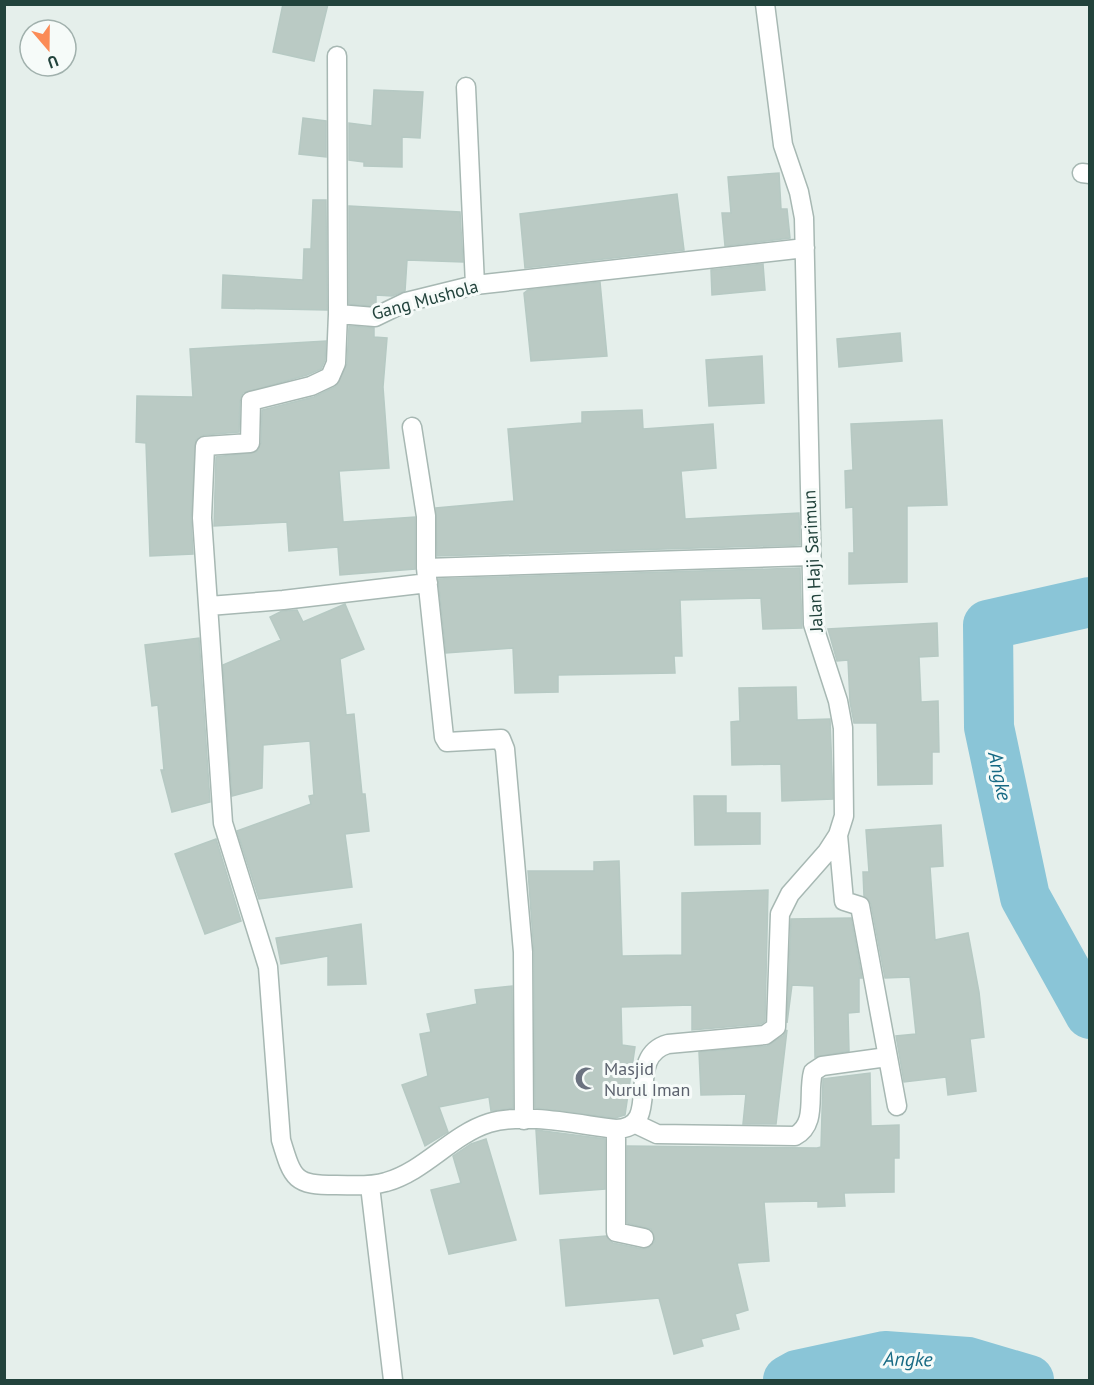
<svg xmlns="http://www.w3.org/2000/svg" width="1094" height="1385" font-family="'PT Sans',sans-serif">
  <rect width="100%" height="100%" fill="#e5efeb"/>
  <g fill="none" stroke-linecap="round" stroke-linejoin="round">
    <path stroke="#8ac5d7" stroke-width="50" d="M1090 602 988 625 989 727 1025 897 1090 1014
      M788 1380 797 1375 885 1356 968 1362 1029 1380"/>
  </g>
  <path fill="#bacac4" stroke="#b6c9c3" stroke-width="1.5" d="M283 4H328L314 61 273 52Z
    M374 90 423 92 420 138 402 137V167L364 166V162L349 160V123L372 126Z
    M303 118 326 121V157L299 154Z
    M779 173 781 209H787L790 238 725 246 722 213H731L728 177Z
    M677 194 684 250 525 268 520 214Z
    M313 200H326L327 310 222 308 223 275 303 280 304 249H311Z
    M349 206 460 212 463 262 407 260 405 291 392 296 376 295V304L373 306 349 304Z
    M763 264 765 290 712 295 711 270Z
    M600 282 607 356 531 361 524 293 528 290Z
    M349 326 374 328V337L387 338 383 387 389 468 339 471 343 522 415 517V569L340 575 338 547 289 551 287 522 214 526 216 457 256 452 261 443 262 410 314 397 335 387 347 364Z
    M900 333 902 361 839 367 837 339Z
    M326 341 325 360 321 369 307 375 243 393 240 401 239 432 204 435 196 440 191 518 193 554 150 556 146 443 136 442 137 396 193 397 190 349Z
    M762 356 764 403 709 406 706 360Z
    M642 410 643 429 713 424 716 468 681 471 685 519 799 513 800 545 437 556 436 508 514 501 508 429 582 423V412Z
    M942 420 947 505 907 506V582L849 584V553H854L853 507 846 508 845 471 853 470 851 424Z
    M800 568 802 628 763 629 761 598 680 600 682 656H674L675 673 558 675V692L515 693 513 648 446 653 438 579Z
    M345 604 364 649 340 659 346 715 354 714 362 794H365L369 831 345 834 352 887 259 899 237 831 311 804 309 796 314 795 310 741 263 745 262 788 232 796 223 665 281 640 270 617 282 611 297 610 303 622Z
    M937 623 938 656 919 657 921 702 938 701 939 752H932V784L878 785 877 723H854L850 702 848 660 837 661 828 629Z
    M199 638 210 802 172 812 161 770H164L158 705 152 706 145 645Z
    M796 687 797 720 830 719 833 799 782 801 781 764 732 765 731 722 740 721 739 688Z
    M694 796H726V813H760V844L695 845Z
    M941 825 943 866 930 867 935 940 968 933 979 992 984 1037 970 1039 976 1091 948 1095 946 1077 904 1082 896 1036 916 1034 910 977 885 978 871 904 864 896 863 872H869L866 830Z
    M216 839 241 921 205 934 175 854Z
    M619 861 622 956 682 955V893L768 890 765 1021 761 1024 692 1030V1005L621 1007 622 1045 635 1047 625 1115 615 1118 535 1108 534 952 528 871H594V862Z
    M851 918 862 978H859V1012L848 1013 849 1051 815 1057 814 986 792 985 787 1023 791 919Z
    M361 924 366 984 328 985V956L281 964 276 938Z
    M512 986 513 1108 491 1111 489 1097 439 1107 448 1132 425 1146 402 1085 428 1076 420 1034 431 1032 427 1014 477 1004 475 990Z
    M787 1030 776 1124H743L746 1094 701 1095 699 1052 767 1046 783 1036Z
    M870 1073 871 1126 899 1125V1158H894V1192L844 1193 845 1206 818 1207V1201L764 1202 769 1261 737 1263 748 1310 735 1314 739 1329 701 1339 703 1346 674 1354 659 1298 566 1306 560 1240 606 1236 613 1243 642 1249 648 1248 655 1241 651 1229 627 1223V1146L817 1148 821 1147 823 1079Z
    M536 1130 605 1139V1189L540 1194Z
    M486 1139 516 1240 449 1254 431 1190 461 1183 453 1156 471 1144Z"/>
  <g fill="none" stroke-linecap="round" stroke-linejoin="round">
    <defs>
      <path id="minor" d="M337 56 338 314 375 317 406 302 475 285 805 248
        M466 87 475 285
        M1082 173 1090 174
        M338 314 336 363 330 377 311 386 251 401 250 443 205 446 202 518 223 823 268 967 281 1140C293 1180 295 1185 336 1185 353 1185 370 1187 386 1182 425 1171 451 1135 489 1123 524 1112 580 1125 616 1129 665 1128 622 1057 668 1044L765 1035 776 1027 780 914 790 894 827 852 838 835 844 816 843 728 838 701 813 624 804 218 799 192 783 145 765 4
        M412 427 426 516V568L444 737 447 742 501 739 505 749 523 952 524 1120
        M426 568 810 556
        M209 606 283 600 428 583
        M838 835 844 901 860 906 897 1106
        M636 1124 657 1134 795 1136C818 1124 807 1094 813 1072L822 1066 887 1057
        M616 1129V1232L644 1238
        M370 1186 393 1380"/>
    </defs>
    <use href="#minor" stroke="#a7b8b3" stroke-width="21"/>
    <use href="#minor" stroke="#fff" stroke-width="18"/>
  </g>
  <defs>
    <symbol id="mosque-bare" viewBox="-9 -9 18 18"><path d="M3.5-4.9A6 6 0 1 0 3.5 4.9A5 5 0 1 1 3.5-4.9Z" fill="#6b7280" stroke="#f6fbf9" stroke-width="2.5" paint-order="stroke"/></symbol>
  </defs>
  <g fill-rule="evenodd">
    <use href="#mosque-bare" x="570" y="1062" width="33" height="33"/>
  </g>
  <g text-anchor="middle" stroke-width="6" stroke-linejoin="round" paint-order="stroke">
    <g font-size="18" fill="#22433c" stroke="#f6fbf9">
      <text transform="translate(425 300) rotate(-15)" y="6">Gang Mushola</text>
      <text transform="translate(813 561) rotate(-93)" y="6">Jalan Haji Sarimun</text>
    </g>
    <g font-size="18" fill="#5b616d" stroke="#f6fbf9" text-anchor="start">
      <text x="604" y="1075">Masjid<tspan x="604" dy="21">Nurul Iman</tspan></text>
    </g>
    <g font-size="20" font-style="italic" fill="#176a84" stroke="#f6fbf9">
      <text transform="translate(1000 776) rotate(78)" y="7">Angke</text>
      <text transform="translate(908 1359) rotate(1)" y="7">Angke</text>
    </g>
  </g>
  <rect width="1094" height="1385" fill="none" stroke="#22433c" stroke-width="12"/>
  <g transform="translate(48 48) rotate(160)"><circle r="28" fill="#f6fbf9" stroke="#a1b1ad" stroke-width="1.5"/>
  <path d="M0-4.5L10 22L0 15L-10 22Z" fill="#fb8b56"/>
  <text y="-9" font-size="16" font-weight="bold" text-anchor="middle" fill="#22433c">U</text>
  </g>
</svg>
